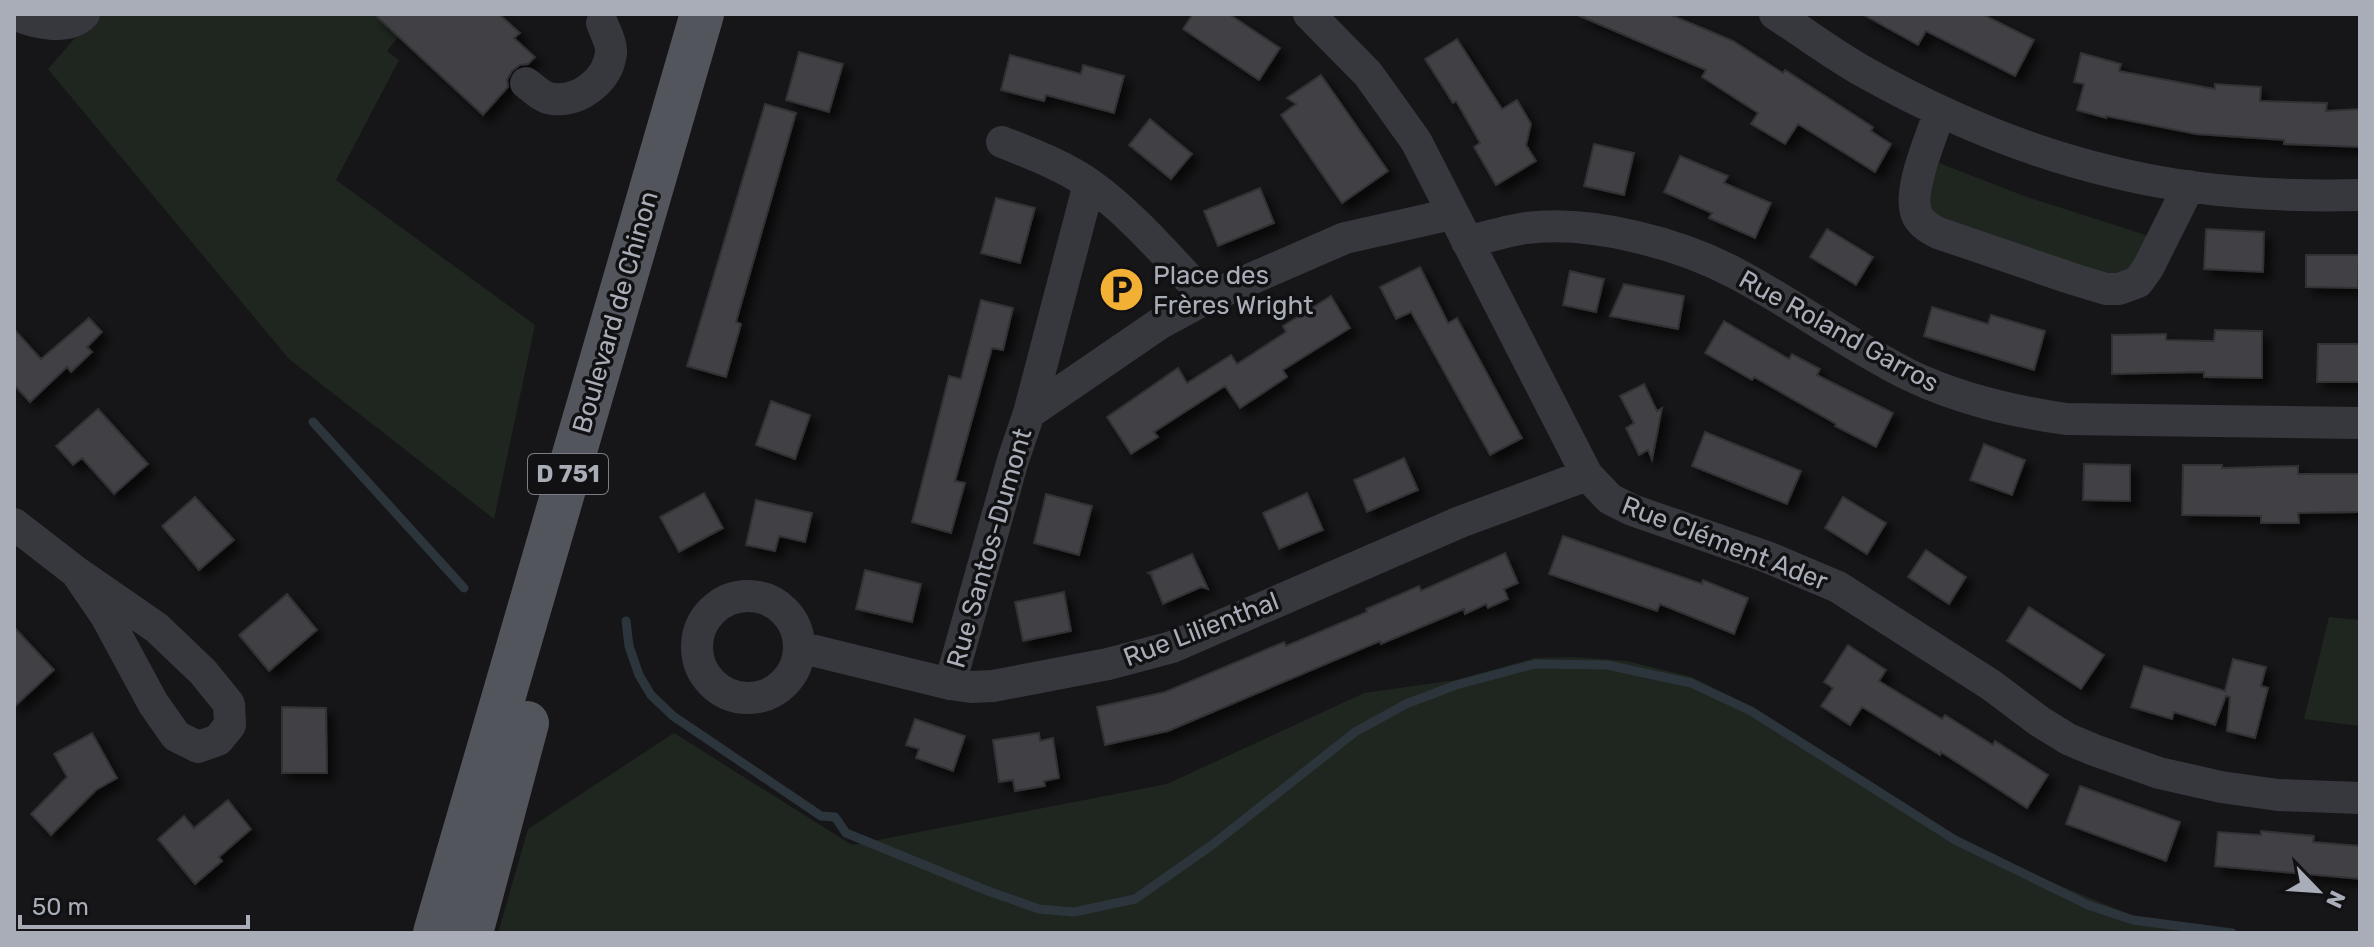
<svg xmlns="http://www.w3.org/2000/svg" width="2374" height="947" font-family="Rubik,sans-serif">
  <defs>
    <filter id="shadow"><feDropShadow dx="7" dy="7" stdDeviation="4" flood-color="#0009"/></filter>
  </defs>
  <rect width="100%" height="100%" fill="#161618"/>
  <path fill="#1e261f" d="M96 14H382L379 19 398 37 387 51 399 60 336 180 535 325 494 519 289 359 48 69Z
    M1939 163 2024 196 2152 237 2123 280 1921 211Z
    M2329 617 2360 620V726L2304 719Z
    M1573 657 1627 661 1692 677 1758 710 1940 836 2153 924 2252 933H498L528 829 674 733 852 845 1167 784 1364 693 1456 680 1535 658Z"/>
  <g fill="none" stroke-linecap="round" stroke-linejoin="round">
    <path stroke="#2c353c" stroke-width="9" d="M313 422 464 588
      M626 621 629 646 639 675 651 695 673 716 821 816 835 817 846 833 988 891 1039 909 1074 912 1135 899 1212 845 1355 732 1406 704 1456 685 1535 664 1607 665 1691 683 1751 711 1955 840 2088 905 2133 920 2232 933"/>
  </g>
  <path fill="#404145" stroke="#303034" stroke-width="2" filter="url(#shadow)" d="M374 14H499L520 33 514 38 535 57 528 64 520 65 512 71 507 80 508 87 483 115Z
    M1193 14H1229L1280 48 1259 80 1183 29Z
    M1575 14H1669L1733 41 1783 73 1785 70 1873 127 1871 131 1891 144 1875 172 1798 124 1785 144 1751 124 1758 113 1702 77 1706 70Z
    M1862 14H1982L2034 40 2015 76 1926 31 1918 45Z
    M1457 39 1502 109 1517 100 1531 124 1526 145 1536 161 1496 185 1474 147 1480 143 1456 101 1453 103 1425 59Z
    M799 52 843 64 829 112 786 100Z
    M2081 53 2121 64 2119 71 2215 89V84L2261 87 2260 101 2327 103 2326 111 2360 109V147L2284 144V140L2196 134 2106 116V118L2077 110 2084 84 2074 82Z
    M1010 55 1081 74 1083 65 1124 76 1114 113 1046 95 1044 101 1001 90Z
    M1321 75 1388 171 1342 203 1281 115 1296 104 1287 98Z
    M765 104 796 113 736 322 741 324 726 377 687 366Z
    M1150 119 1192 154 1171 179 1129 145Z
    M1594 144 1634 153 1624 195 1584 186Z
    M1680 156 1728 176 1724 183 1771 203 1755 238 1709 218 1712 213 1664 192Z
    M1260 188 1274 223 1218 246 1204 211Z
    M996 198 1035 208 1020 263 981 253Z
    M1827 229 1873 257 1856 285 1810 257Z
    M2206 229 2264 232 2263 272 2204 269Z
    M2306 255H2359L2358 288 2306 287Z
    M1420 267 1448 323 1457 318 1522 438 1490 455 1411 312 1396 319 1380 287Z
    M1570 271 1604 279 1596 312 1563 305Z
    M1624 284 1684 296 1678 329 1610 316Z
    M1331 296 1350 328 1283 370 1287 377 1240 408 1225 386 1154 432 1158 437 1131 454 1107 417 1178 368 1187 383 1231 355 1237 364 1286 332 1283 326Z
    M981 300 1013 308 1003 350 992 348 955 481 965 483 951 533 912 522 949 376 961 379Z
    M1932 307 1988 324 1991 315 2045 331 2034 370 1924 336Z
    M89 318 102 332 87 347 92 352 71 372 67 367 30 402 14 385V329L41 359Z
    M1724 321 1789 359 1792 354 1820 369 1817 375 1893 413 1876 447 1835 426 1836 424 1754 377 1752 380 1705 353Z
    M2215 330 2262 331V378L2204 377V372L2112 374V335L2166 334V340L2214 341Z
    M2318 344H2360V382H2317Z
    M1644 384 1657 411 1662 408 1652 460 1648 450 1639 455 1626 428 1634 423 1620 396Z
    M771 401 810 415 795 459 756 445Z
    M98 409 148 464 114 494 82 458 73 465 56 446Z
    M1705 432 1801 471 1787 504 1692 466Z
    M1984 444 2025 460 2012 495 1970 480Z
    M1404 458 1418 490 1367 512 1354 480Z
    M2084 464 2130 465V501L2083 500Z
    M2183 465H2222V468L2298 466V474H2360V512L2298 513 2299 523H2261V516L2182 515Z
    M704 493 723 528 679 552 660 517Z
    M1307 493 1323 530 1279 549 1263 513Z
    M1046 494 1092 506 1079 555 1034 543Z
    M195 497 234 540 199 570 162 526Z
    M1843 497 1886 523 1867 554 1825 528Z
    M756 500 812 513 805 542 779 536 775 551 746 545Z
    M1563 536 1702 584 1703 580 1748 598 1734 634 1660 604 1657 611 1549 574Z
    M1926 550 1966 577 1949 604 1908 577Z
    M1505 553 1518 583 1504 589 1508 599 1488 608 1486 604 1465 614 1464 609 1381 644 1380 641 1168 731 1105 745 1097 707 1165 692 1284 642 1286 646 1367 612 1366 609 1419 586 1421 591Z
    M1192 554 1208 589 1201 587 1163 604 1151 575H1153L1148 573Z
    M865 570 921 584 912 622 856 609Z
    M1064 592 1071 631 1023 641 1015 602Z
    M287 594 317 630 269 671 239 635Z
    M2029 607 2104 655 2081 689 2007 641Z
    M14 627 54 670 14 707Z
    M1848 645 1886 670 1879 681 1942 719 1945 715 1993 745 1995 741 2048 775 2027 808 1941 752 1940 755 1862 707 1850 725 1821 706 1833 688 1824 682Z
    M2233 659 2266 667 2261 686 2268 688 2255 738 2227 731 2230 697 2226 696 2215 725 2174 712 2172 719 2131 707 2144 666 2225 691Z
    M282 707 326 708 327 773H282Z
    M915 719 965 736 953 771 916 758 919 749 906 745Z
    M92 733 117 778 96 790 51 835 31 814 67 777 54 754Z
    M1039 733 1040 741 1053 738 1059 778 1044 781 1045 786 1015 791 1013 780 999 782 993 740Z
    M2080 786 2180 822 2166 861 2066 824Z
    M228 800 251 829 219 857 222 861 195 884 158 839 184 816 194 828Z
    M2261 831 2314 836 2313 842 2360 846V879L2215 866 2218 832 2261 835Z"/>
  <g fill="none" stroke-linecap="round" stroke-linejoin="round">
    <path stroke="#37383d" stroke-width="32" d="M15 14C33 23 68 31 84 14
      M1309 14 1368 74 1416 141 1587 475 1610 499 1632 510 1767 557 1838 587 1991 685 2039 721 2068 739 2094 750 2159 773 2221 787 2278 795 2360 798
      M1775 14C1805 33 1835 56 1866 73 1943 116 2028 152 2113 172 2193 192 2278 197 2360 195
      M526 83C534 89 542 98 553 99 580 102 608 80 611 53 612 44 605 31 602 23
      M1940 111C1932 136 1905 194 1918 217 1923 225 1930 229 1938 233L2073 279 2106 289H2119L2138 282 2148 268 2189 186
      M1002 142C1032 154 1064 166 1091 185 1134 216 1170 260 1207 298
      M1467 242C1486 237 1506 231 1526 228 1591 220 1679 243 1737 274 1795 305 1849 345 1909 375 1959 399 2011 411 2066 419L2360 423
      M1029 413 1089 184
      M14 524 76 572 157 628 203 672 229 704 230 725 218 740 198 747 176 736 153 703 106 616 76 572
      M697 647a51 51 0 1 1 102 0a51 51 0 1 1-102 0Z
      M799 647 950 684 971 687 993 686 1108 664 1172 647 1460 522 1587 475
      M950 684 1013 460 1029 413 1159 324 1207 298 1345 238 1452 214"/>
    <path stroke="#53555c" stroke-width="44" d="M435 933 702 14
      M471 933 527 723"/>
  </g>
  <defs>
    <symbol id="parking-disc" viewBox="-11 -11 22 22"><circle r="9.5" fill="#f2b134" stroke="#111113"/><path d="M-3.5-5.5H1a3.5 3.5 0 0 1 0 7H-1V5.5H-3.5ZM-1-3.4V-.6H.8a1.4 1.4 0 0 0 0-2.8Z" fill="#111"/></symbol>
  </defs>
  <g fill-rule="evenodd">
    <use href="#parking-disc" x="1096" y="264" width="51" height="51"/>
  </g>
  <g text-anchor="middle" stroke-width="7" stroke-linejoin="round" paint-order="stroke">
    <rect fill="#111113" stroke="#7b7e86" stroke-width="2" x="528" y="454" width="80" height="40" rx="6"/>
    <g font-size="24" font-weight="bold" fill="#a8adb8">
      <text x="568" y="482">D 751</text>
    </g>
    <g font-size="26" fill="#a8adb8" stroke="#111113" text-anchor="start">
      <text x="1153" y="284">Place des<tspan x="1153" dy="30">Frères Wright</tspan></text>
    </g>
    <g font-size="26" fill="#a8adb8" stroke="#111113">
      <text transform="translate(615 312) rotate(-74)" y="9">Boulevard de Chinon</text>
      <text transform="translate(1839 331) rotate(29)" y="9">Rue Roland Garros</text>
      <text transform="translate(1725 543) rotate(21)" y="9">Rue Clément Ader</text>
      <text transform="translate(989 548) rotate(-74)" y="9">Rue Santos-Dumont</text>
      <text transform="translate(1201 629) rotate(-21)" y="9">Rue Lilienthal</text>
    </g>
  </g>
  <rect width="2374" height="947" fill="none" stroke="#a8adb8" stroke-width="32"/>
  <g transform="translate(2318 891) rotate(115)" stroke="#111113" stroke-width="6" paint-order="stroke">
  <path d="M0-6L14 30L0 20L-14 30Z" fill="#a8adb8"/>
  <text y="-12" font-size="22" font-weight="bold" text-anchor="middle" fill="#a8adb8">N</text>
  </g>
  <path d="M20 915v12h228v-12" fill="none" stroke="#a8adb8" stroke-width="4"/>
  <text x="32" y="915" font-size="24" fill="#a8adb8" stroke="#111113" stroke-width="6" paint-order="stroke">50 m</text>
</svg>
